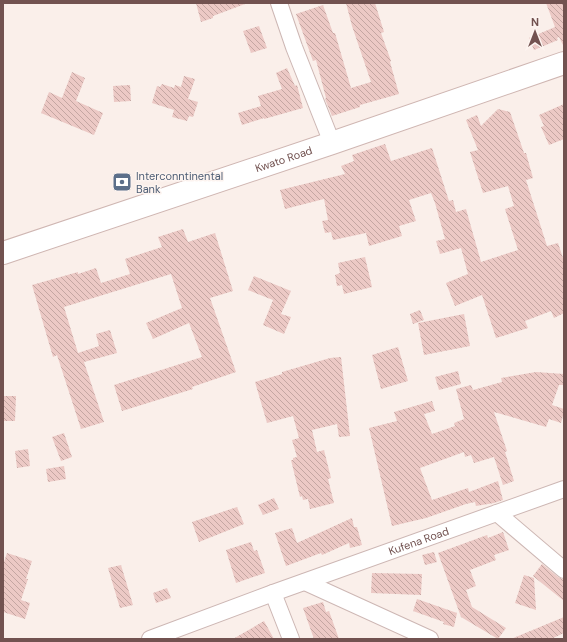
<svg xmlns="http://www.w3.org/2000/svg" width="567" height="642" font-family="'DM Sans',sans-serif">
  <defs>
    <pattern id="building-back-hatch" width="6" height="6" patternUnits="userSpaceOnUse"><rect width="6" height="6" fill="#ecc9c5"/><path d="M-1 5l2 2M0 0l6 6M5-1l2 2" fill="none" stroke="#c4a6a2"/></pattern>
  </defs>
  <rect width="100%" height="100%" fill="#faefea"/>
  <path fill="url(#building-back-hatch)" d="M196 3H245V4L213 16V18L201 22Z
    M346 3H375L384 32 381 33 391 61 390 62 399 94 360 105V107L332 116 325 99 326 98 316 60 313 61 296 14 323 5 333 33H335L351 88 371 82 352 26Z
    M546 3H564V47L559 37 557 38 558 40 534 50 529 38 555 27Z
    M259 26 267 48 251 53 243 31Z
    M287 68 295 86 297 85 303 108 264 119V118L242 125 238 113 261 106 258 96 282 89 276 73Z
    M72 72 85 78 76 101 103 113 94 135 41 113 49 92 62 98Z
    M184 76 195 79 188 99 198 102 193 117 189 116 187 121 172 117 174 110 152 103 157 86 160 87 162 84 174 88 175 85 181 87Z
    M130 85 131 101 114 102 113 86Z
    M564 104V139L549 145 541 127 544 126 539 115Z
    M498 109 510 112 524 153H526L533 178 526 180 547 246 558 243 564 261V313L554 318 551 311 525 321 528 328 496 338 482 295 455 306 446 283 468 274 461 248 440 254 436 241 445 239 435 203 431 193 409 200 416 221 399 226 402 236 369 246 366 233 333 240 331 232 325 233 322 221 328 220 324 199 285 209 280 190 345 174 341 166 354 161 352 155 385 144 391 161 432 148 449 201 453 200 456 212 466 209 481 262 518 250 505 209 514 206 508 186 483 193 470 152 478 150 466 120 477 115 481 126Z
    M183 229 188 242 215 233 233 291 210 298 236 372 192 387 193 389 122 411 114 385 202 357 189 323 153 339 146 323 182 308 171 274 64 307 78 353 99 346 96 334 110 330 117 353 84 362 104 422 81 429 57 355 53 357 32 285 78 272V274L96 268 101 283 130 274 125 259 162 247 158 237Z
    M365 257 372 287 344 294 342 285 337 286 335 275 340 273 338 263Z
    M254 276 291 291 281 314 291 317 284 334 263 325 273 300 248 290Z
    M420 310 424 320 413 324 410 314Z
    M464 314 470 346 424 355 418 323Z
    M398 347 408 381 381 389 372 355Z
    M341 357 350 436 339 437 337 424 312 430 317 452 324 450 331 478 328 479 334 503 310 509 308 499 303 500 302 496 300 497 291 460H293V458L297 457 292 440 299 438 293 416 267 423 255 382 282 374V372L330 358Z
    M458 371 461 384 439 390 435 377Z
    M536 372 564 374V385H559L552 405 564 409V412L561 423 549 419 546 427 494 412 507 451 505 452 514 481 503 485 494 457 474 463 471 455 465 457 464 452 420 468 432 500 468 488 469 492 498 481 503 500 494 503 476 506 475 502 466 504 426 518 392 526 369 428 397 421 394 412 432 401 435 411 424 414 432 434 455 426 454 423 464 419 456 389 471 385 473 390 502 382 501 378Z
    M3 396H16L15 421H3Z
    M64 433 72 457 61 461 52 437Z
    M28 449 30 466 17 468 15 451Z
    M64 466 66 479 48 482 46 469Z
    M274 498 279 509 263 515 258 505Z
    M237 507 244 524 199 542 192 522Z
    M352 518 354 527H357L362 545 350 548 349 543 322 555 321 553 286 566 275 533 292 528 297 543Z
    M503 532 509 550 494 555 496 560 470 570 476 586 466 590 472 607 506 628 498 639 461 617 438 553 487 535 488 538Z
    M251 542 254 551 257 550 265 573 236 583 226 550Z
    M434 552 437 562 425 565 422 555Z
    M7 553 32 561 26 579H28L21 600 30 603 25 619 3 612V565Z
    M542 564 558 577 564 580V601L533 576Z
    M121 565 133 605 120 608 108 568Z
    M372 573 422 574 421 595 371 593Z
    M524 575 534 578 536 610 515 603Z
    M167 588 171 598 156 603 153 593Z
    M417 599 457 613 454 627 443 624 444 622 413 611Z
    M323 602 326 612 329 611 339 639H314L303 608Z
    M564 617V633L551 639H511Z
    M264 621 274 639H233Z"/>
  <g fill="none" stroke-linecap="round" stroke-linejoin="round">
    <defs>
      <g id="street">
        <path d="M279 3 294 47 332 143"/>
        <path d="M497 513 564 570"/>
        <path d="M305 582 430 639"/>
        <path d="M273 593 291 639"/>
        <path id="s1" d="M150 639 273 593 564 489"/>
      </g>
      <g id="secondary">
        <path id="s2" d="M3 253 332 143 564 63"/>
      </g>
    </defs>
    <use href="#street" stroke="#cdb7b4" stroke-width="18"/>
    <use href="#secondary" stroke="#cfb6b2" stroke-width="24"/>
    <use href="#street" stroke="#fff" stroke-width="16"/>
    <use href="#secondary" stroke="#fff" stroke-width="22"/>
  </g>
  <defs>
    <symbol id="bank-square" viewBox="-11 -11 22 22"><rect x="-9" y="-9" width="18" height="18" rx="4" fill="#5c6f8a" stroke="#fdf4f0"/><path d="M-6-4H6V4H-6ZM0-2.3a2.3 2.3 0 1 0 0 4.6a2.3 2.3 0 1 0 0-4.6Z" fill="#fff"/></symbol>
  </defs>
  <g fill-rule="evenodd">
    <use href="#bank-square" x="111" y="171" width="22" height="22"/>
  </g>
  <g text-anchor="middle" stroke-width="3" stroke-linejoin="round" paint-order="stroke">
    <g font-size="11" fill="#725250" stroke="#fdf4f0">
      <text dy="4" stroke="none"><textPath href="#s2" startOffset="296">Kwato Road</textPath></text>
      <text dy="4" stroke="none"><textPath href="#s1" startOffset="286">Kufena Road</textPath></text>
    </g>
    <g font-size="11" fill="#4e5e75" stroke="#fdf4f0" text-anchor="start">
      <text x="136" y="180">Interconntinental<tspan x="136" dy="13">Bank</tspan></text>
    </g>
  </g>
  <rect width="567" height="642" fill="none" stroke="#725250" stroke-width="8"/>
  <g transform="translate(535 32)" stroke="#fdf4f0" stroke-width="3" paint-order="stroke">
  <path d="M0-3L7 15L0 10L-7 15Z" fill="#725250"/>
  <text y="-6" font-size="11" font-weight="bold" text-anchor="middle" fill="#725250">N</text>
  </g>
</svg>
